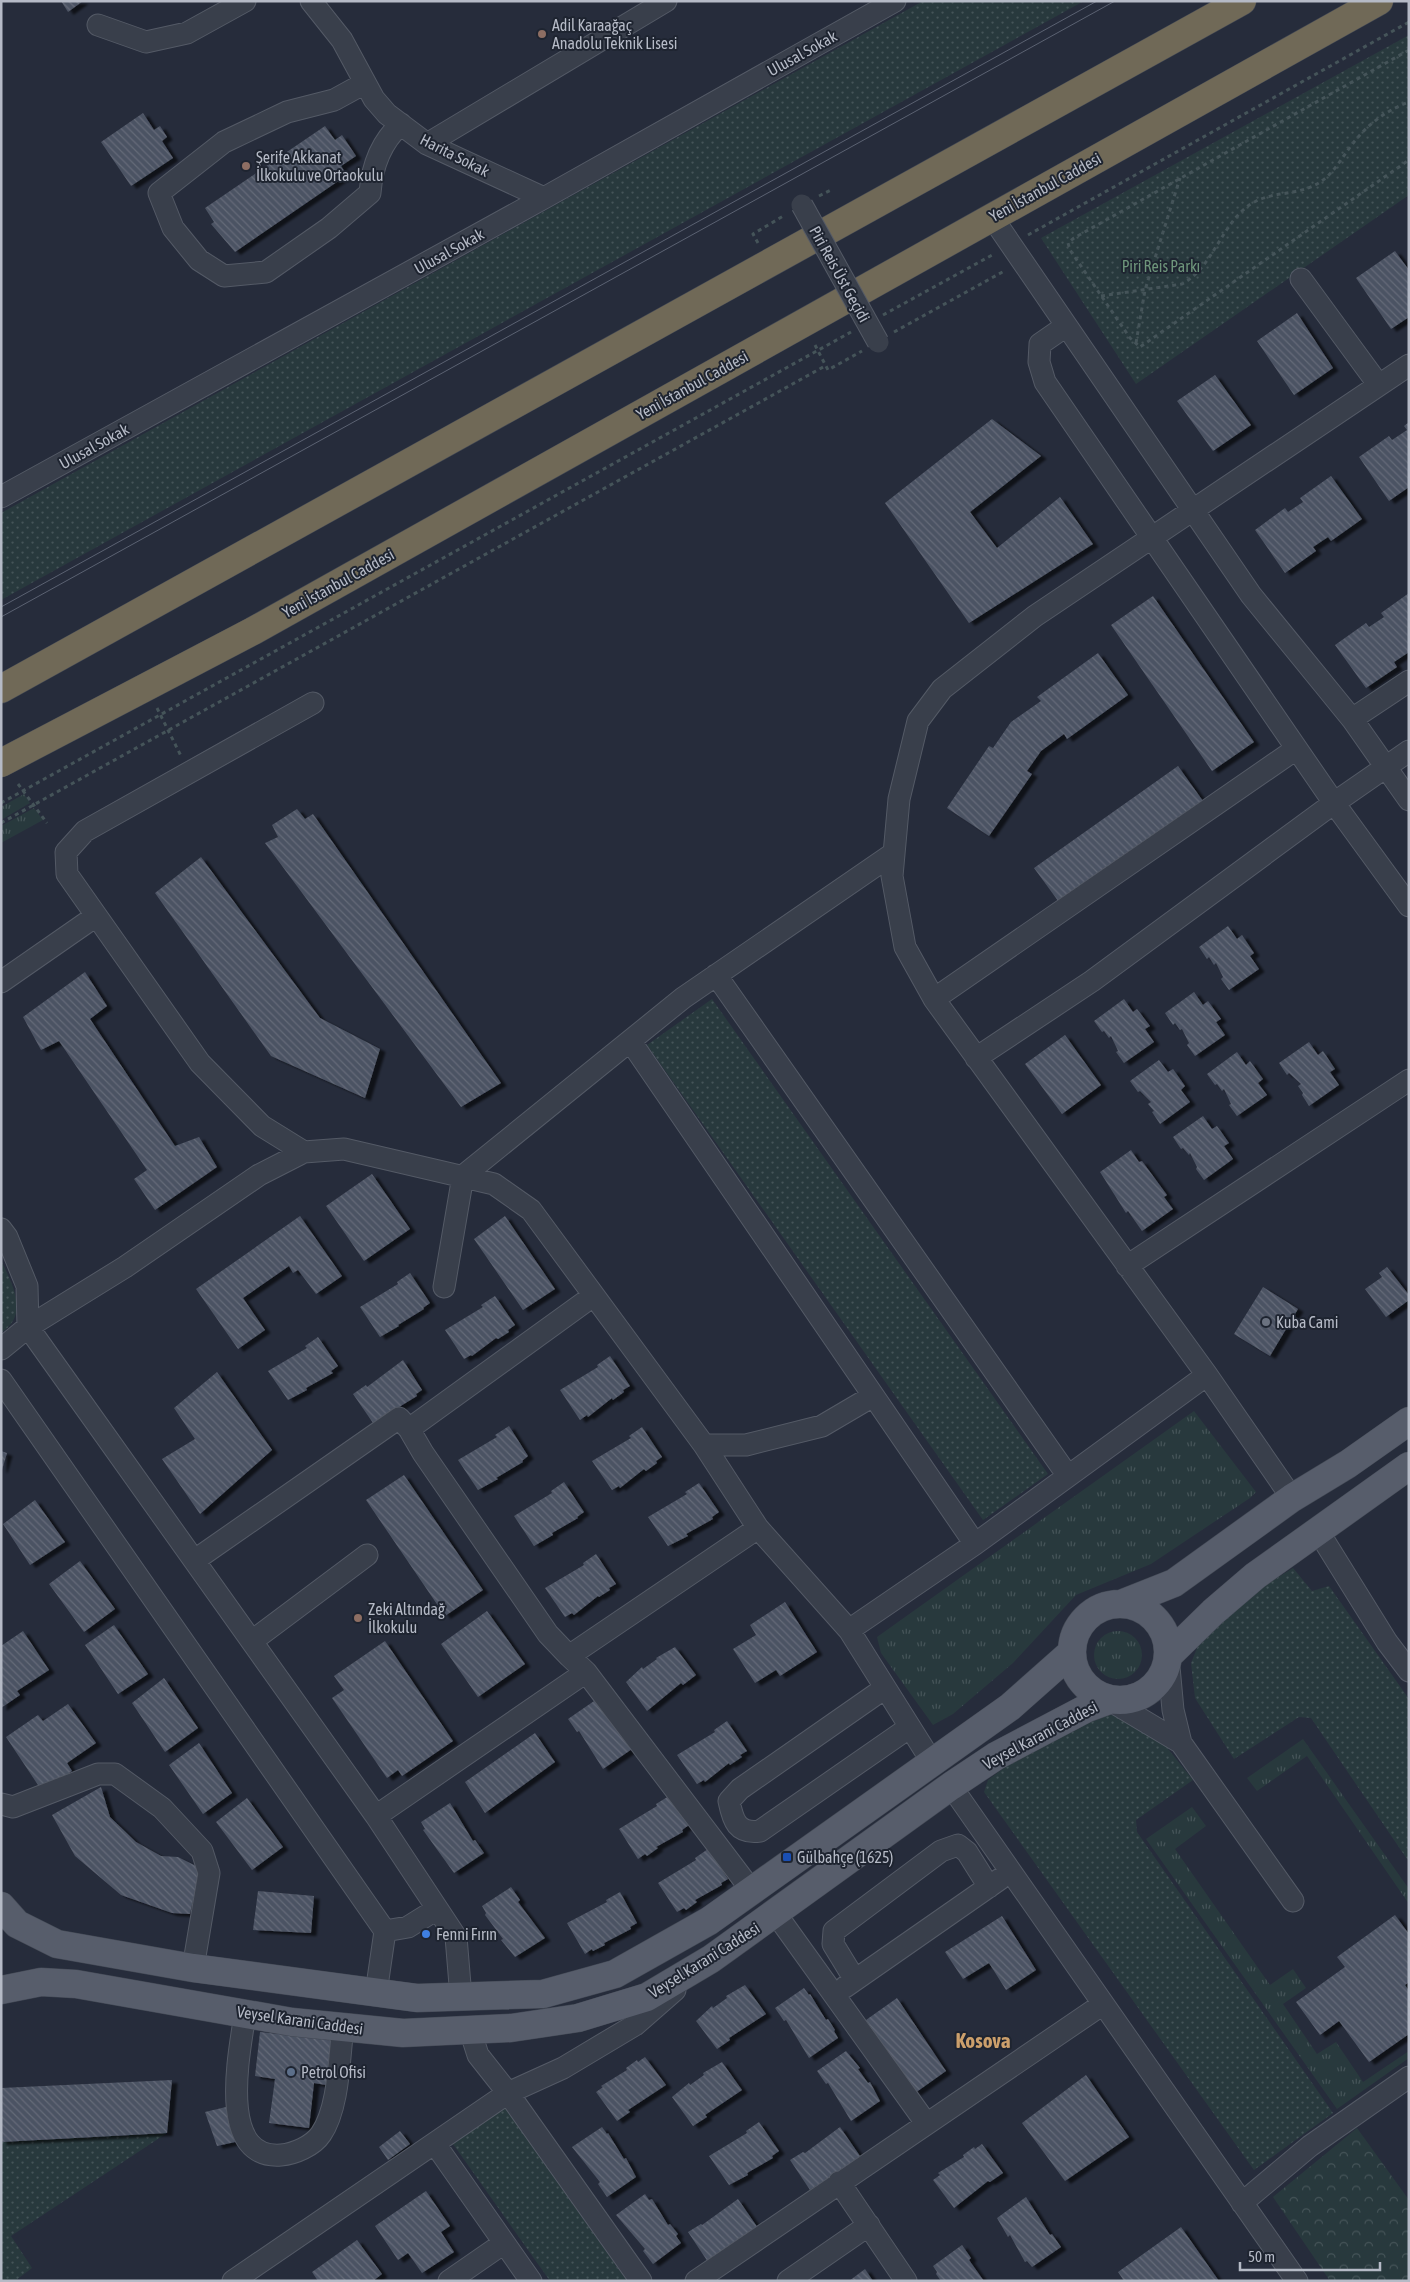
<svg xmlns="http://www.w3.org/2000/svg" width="1410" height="2282" font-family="'Asap Condensed',sans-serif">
  <defs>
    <pattern id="grass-tufts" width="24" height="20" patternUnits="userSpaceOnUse" patternTransform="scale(1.25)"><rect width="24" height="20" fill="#28393d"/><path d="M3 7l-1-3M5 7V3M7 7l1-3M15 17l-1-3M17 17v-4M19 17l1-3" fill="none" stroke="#455458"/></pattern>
    <pattern id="forest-crowns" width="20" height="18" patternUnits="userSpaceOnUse" patternTransform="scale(1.25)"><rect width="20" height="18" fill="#28393d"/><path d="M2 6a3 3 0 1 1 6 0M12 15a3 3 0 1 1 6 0" fill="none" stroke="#455458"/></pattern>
    <pattern id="park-dots" width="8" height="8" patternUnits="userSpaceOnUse" patternTransform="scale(1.25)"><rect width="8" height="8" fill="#28393d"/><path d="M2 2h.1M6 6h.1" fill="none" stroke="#455458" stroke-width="1.8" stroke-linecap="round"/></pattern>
    <pattern id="building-back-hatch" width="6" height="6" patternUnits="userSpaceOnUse" patternTransform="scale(1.25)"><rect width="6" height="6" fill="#4c5363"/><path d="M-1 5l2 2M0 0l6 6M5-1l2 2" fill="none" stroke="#646a78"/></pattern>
    <filter id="shadow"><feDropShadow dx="5.5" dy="3" stdDeviation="1" flood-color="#0009"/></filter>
  </defs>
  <rect width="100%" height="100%" fill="#262c3b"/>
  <path fill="url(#grass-tufts)" d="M24 794 30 803 1 820V807Z
    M34 808 43 820 1 843V826Z
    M1194 1411 1256 1492 1250 1498 1151 1564 1076 1595 1013 1663 953 1714 933 1725 881 1653 877 1637Z
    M1094 1655a24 24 0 1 1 48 0a24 24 0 1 1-48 0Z
    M1303 1739 1409 1889V1904L1307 1756 1257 1791 1247 1778Z
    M1192 1807 1206 1826 1175 1849 1270 1985 1293 1969 1306 1988 1283 2004 1317 2054 1336 2042 1363 2082 1409 2051V2058L1337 2109 1146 1839Z"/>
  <path fill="url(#forest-crowns)" d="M1357 2128 1409 2200V2281H1330L1273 2197Z"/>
  <path fill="url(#park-dots)" d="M923 1H1084L1 600V513Z
    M1409 35V195L1136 384 1041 238Z
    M712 999 1048 1474 983 1520 647 1045Z
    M1 1260C12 1284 30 1314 1 1333Z
    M1293 1568 1312 1591 1329 1586 1409 1699V1862L1311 1718 1299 1717 1234 1759 1195 1698 1191 1663 1201 1638 1235 1604Z
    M1117 1715 1153 1730 1193 1780 1136 1820 1137 1832 1333 2113 1254 2170 984 1792 988 1780 1037 1743 1093 1716Z
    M504 2106 627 2281H550L453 2144Z
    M167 2133 11 2236 32 2268 15 2281H1V2142Z"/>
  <path fill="url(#building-back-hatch)" filter="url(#shadow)" d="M61 1H83L68 12Z
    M143 113 154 130 160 126 167 137 162 141 173 158 131 186 101 142Z
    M325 126 335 140 342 135 356 156 341 166 347 175 235 252 211 224 214 222 205 208Z
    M1395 251 1409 270V317L1391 329 1356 278Z
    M1297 313 1333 368 1294 395 1257 341Z
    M1215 375 1251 425 1213 451 1177 401Z
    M992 419 1041 456 970 512 997 548 1060 497 1093 544 969 623 885 503Z
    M1409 422V487L1389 501 1359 457 1389 436 1392 440 1407 430 1404 426Z
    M1331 476 1362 519 1331 541 1328 537 1313 547 1316 551 1285 573 1255 530 1285 508 1288 512 1303 502 1300 498Z
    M1409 593V652L1394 662 1397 667 1366 688 1335 645 1366 623 1369 627 1384 617 1381 613Z
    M1153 596 1254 742 1212 771 1111 625Z
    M1098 653 1128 695 1067 739 1064 734 1041 751 1027 771 1032 774 989 836 947 808 989 746 993 748 1011 722 1041 701 1037 697Z
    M1178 766 1208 808 1064 909 1034 868Z
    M297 809 305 819 313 814 501 1083 461 1107 265 843 278 837 272 825Z
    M201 857 320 1018 380 1049 365 1098 271 1056 155 893Z
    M1228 926 1237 939 1242 935 1254 953 1250 956 1259 969 1229 990 1221 979 1223 977 1216 963 1214 965 1209 957 1207 959 1199 947Z
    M85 972 107 1006 90 1019 175 1146 199 1137 217 1167 155 1210 134 1179 147 1170 59 1041 41 1050 23 1017Z
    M1194 992 1203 1005 1208 1001 1221 1019 1216 1022 1225 1035 1195 1056 1187 1045 1189 1043 1182 1029 1180 1030 1175 1023 1173 1025 1165 1013Z
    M1124 999 1133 1012 1137 1009 1150 1026 1145 1029 1154 1042 1124 1063 1116 1052 1118 1051 1111 1036 1109 1038 1104 1031 1102 1032 1094 1021Z
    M1065 1035 1101 1085 1062 1114 1025 1064Z
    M1309 1042 1318 1055 1323 1051 1335 1069 1330 1072 1339 1085 1309 1106 1302 1095 1303 1093 1298 1086 1301 1084 1289 1073 1287 1075 1279 1063Z
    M1237 1052 1246 1065 1250 1061 1263 1079 1258 1083 1267 1095 1237 1116 1229 1105 1231 1104 1224 1089 1222 1091 1217 1084 1215 1085 1207 1074Z
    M1159 1060 1168 1072 1173 1069 1185 1086 1181 1090 1190 1102 1160 1124 1152 1112 1154 1111 1148 1104 1151 1102 1140 1091 1138 1092 1130 1081Z
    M1203 1116 1212 1129 1217 1126 1229 1143 1224 1146 1233 1159 1204 1180 1196 1169 1197 1167 1190 1153 1189 1155 1183 1148 1181 1149 1173 1137Z
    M1131 1150 1139 1162 1142 1161 1167 1195 1164 1197 1173 1209 1142 1231 1128 1211 1126 1213 1100 1172Z
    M372 1174 410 1229 364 1261 326 1206Z
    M300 1216 342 1276 316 1294 298 1270 293 1273 289 1266 243 1298 265 1330 238 1349 196 1289Z
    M505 1216 555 1289 523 1310 474 1239Z
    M1387 1267 1409 1295V1300L1386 1317 1365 1289 1382 1277 1379 1273Z
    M410 1273 430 1303 423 1308 424 1309 398 1325 399 1326 380 1337 360 1307 398 1284 397 1282Z
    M1263 1287 1298 1309 1270 1356 1234 1334Z
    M495 1296 515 1325 508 1330 509 1332 498 1339 496 1338 472 1356 471 1355 464 1359 445 1330 483 1307 481 1305Z
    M318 1337 338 1366 331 1371 333 1373 306 1388 307 1390 288 1400 268 1371 307 1348 305 1346Z
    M610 1356 630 1386 623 1390 624 1392 613 1400 612 1398 588 1417 587 1415 580 1420 560 1390 598 1367 597 1365Z
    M403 1360 422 1390 416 1394 417 1396 373 1423 353 1394 366 1385 367 1387Z
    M217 1372 272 1450 200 1514 162 1459 195 1439 174 1408Z
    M509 1426 528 1456 522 1461 523 1462 496 1478 498 1479 478 1490 458 1460 497 1437 495 1435Z
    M642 1427 662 1457 656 1461 657 1463 646 1471 644 1469 620 1488 619 1486 612 1490 592 1461 631 1438 629 1436Z
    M1 1451 7 1453 2 1470H1Z
    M404 1475 483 1590 445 1616 366 1500Z
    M564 1482 584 1512 577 1517 578 1518 552 1533 553 1535 534 1546 514 1516 552 1493 551 1491Z
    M699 1483 719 1512 712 1517 713 1519 686 1534 688 1536 668 1546 648 1517 687 1494 685 1492Z
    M35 1500 65 1542 30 1565 3 1524Z
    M596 1554 616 1584 609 1588 610 1590 599 1597 598 1596 574 1615 572 1613 565 1617 545 1588 584 1565 583 1563Z
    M80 1561 115 1609 84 1632 49 1584Z
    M785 1602 817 1652 780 1676 776 1670 755 1683 733 1649 756 1635 750 1625Z
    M487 1611 525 1664 478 1697 441 1644Z
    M114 1625 148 1674 118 1694 85 1645Z
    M23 1631 49 1670 17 1691 20 1695 1 1708V1646Z
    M385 1641 453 1741 402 1776 398 1770 387 1778 332 1698 344 1690 334 1676Z
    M675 1647 696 1675 683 1685 681 1683 647 1711 626 1682 642 1667 643 1669 657 1659 656 1658Z
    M164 1678 198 1728 165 1752 132 1703Z
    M597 1699 632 1749 603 1769 579 1731 577 1732 568 1719Z
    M68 1704 96 1743 67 1763 72 1771 42 1791 6 1737 38 1715 43 1721Z
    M727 1721 747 1751 740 1755 742 1757 730 1765 729 1763 705 1782 704 1780 697 1784 677 1755 715 1732 714 1730Z
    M535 1733 555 1762 485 1813 465 1782Z
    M199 1743 232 1793 203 1814 169 1765Z
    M101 1787 110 1817 136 1842 161 1856 178 1857 200 1868 190 1914 172 1913 121 1895 75 1856 52 1815Z
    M669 1796 689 1825 682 1830 683 1832 656 1847 658 1848 647 1856 645 1854 638 1859 619 1829 657 1806 656 1804Z
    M247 1798 283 1847 252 1870 216 1822Z
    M450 1803 473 1841 475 1840 484 1853 454 1873 423 1830 425 1829 421 1822Z
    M708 1849 728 1879 721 1883 722 1885 695 1900 697 1902 686 1910 684 1908 677 1912 658 1883 696 1860 695 1858Z
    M511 1887 520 1900 518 1902 545 1938 515 1957 501 1940 503 1939 485 1915 486 1913 482 1906Z
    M258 1891 314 1896 311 1933 253 1930Z
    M620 1892 637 1923 630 1927 631 1929 604 1943 605 1945 593 1951 592 1949 585 1954 567 1923 607 1902 606 1900Z
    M1395 1915 1409 1934V1982L1405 1985 1409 1991V2034L1369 2062 1339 2021 1320 2035 1296 2002 1345 1967 1337 1957Z
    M1002 1916 1036 1970 1006 1990 989 1963 963 1979 945 1952Z
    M745 1985 766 2014 729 2038 730 2040 717 2049 696 2021 712 2006 713 2008 727 1998 726 1996Z
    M804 1988 809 1995 810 1994 826 2020 828 2019 835 2030 834 2031 838 2038 809 2058 786 2020 784 2021 775 2008Z
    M897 1998 946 2071 915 2093 866 2020Z
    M260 2032 332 2040 326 2085 314 2083 309 2128 269 2123 275 2079 255 2076Z
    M846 2051 860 2068 858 2069 868 2083 870 2082 880 2101 851 2121 828 2083 826 2084 817 2071Z
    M645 2057 666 2085 628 2110 630 2112 617 2121 596 2092 603 2087 601 2086 627 2070 626 2068 637 2060 638 2062Z
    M722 2062 742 2090 705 2115 707 2117 693 2126 672 2097 689 2083 690 2085 704 2075 703 2073Z
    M1086 2075 1129 2137 1065 2181 1022 2123Z
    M172 2080 167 2133 1 2142V2088Z
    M226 2107 235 2142 217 2146 205 2112Z
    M759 2122 779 2151 772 2156 773 2158 747 2173 748 2175 729 2185 709 2156 747 2133 746 2131Z
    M602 2127 607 2134 608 2133 624 2159 626 2158 636 2177 607 2197 598 2184 600 2182 572 2147Z
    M840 2127 860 2156 853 2161 854 2163 843 2170 842 2168 818 2187 817 2185 810 2190 790 2160 803 2152 805 2153Z
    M400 2131 410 2144 388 2160 379 2147Z
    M982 2144 1003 2173 990 2182 988 2181 954 2208 933 2180 940 2175 938 2173 964 2157 963 2155 974 2147 975 2149Z
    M426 2191 450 2226 441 2232 454 2252 422 2273 408 2253 398 2260 375 2226Z
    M645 2194 649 2200 652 2199 668 2225 670 2224 678 2234 676 2236 681 2243 653 2264 643 2251 645 2249 616 2215Z
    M1026 2197 1050 2235 1052 2234 1061 2247 1032 2267 1027 2261 1025 2262 1010 2235 1008 2237 997 2218Z
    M738 2199 758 2228 708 2262 688 2232 701 2224 702 2225Z
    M1181 2227 1219 2281H1124L1118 2272Z
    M357 2240 382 2274 373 2281H318L312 2272Z
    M962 2245 971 2258 969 2260 984 2281H941L936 2274 937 2272 933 2266Z
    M865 2269 873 2281H849Z"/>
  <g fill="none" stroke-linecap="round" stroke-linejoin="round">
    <defs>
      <path id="minor" d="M311 1 342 40 374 99 387 114 427 144 544 198
        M98 25 146 42 187 33 245 1
        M365 83 334 100 287 112 224 142 159 193 173 228 199 260 224 276 266 272 329 228 370 193C372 166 381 142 401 124
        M427 144 666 1
        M992 217 1251 595 1352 719 1409 800
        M1301 279 1378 384
        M1066 326 1040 344 1039 362 1045 382 1334 803 1409 906
        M1 497 544 198 895 1
        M1352 719 1409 681
        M716 975 1068 1476
        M1 982 96 916
        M934 999 1296 749
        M631 1042 975 1544
        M976 1058 1092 981 1334 803 1409 751
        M304 1152 262 1126 200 1063 67 874 66 852 85 831 313 703
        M1 1229 7 1237 27 1286 28 1327 1 1349
        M1127 1266 1409 1080
        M444 1287 463 1176 683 998 894 853
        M1 1380 385 1931 376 1993
        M409 1429 423 1453 548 1634 569 1656
        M704 1445H746L822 1426 873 1396
        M1292 1498 1207 1375 934 999 905 947 892 876 899 799 918 721 942 689 1035 616 1409 365
        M1318 1531 1387 1642 1409 1671
        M195 1560 399 1418 409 1429 593 1296
        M849 1630 975 1544 1207 1375
        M252 1641 367 1555
        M1168 1656 1173 1710 1181 1743
        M885 1688 740 1789 729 1801C733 1821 737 1834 760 1831L910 1727
        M1109 1700 1181 1743 1293 1901
        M951 1786 1297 2281
        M1 1804 13 1807 98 1774H115L162 1808 202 1851 209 1873 193 1968
        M376 1816 586 1672
        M752 1891 586 1672 569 1656 758 1528
        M776 1914 926 2123
        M385 1931 408 1927 437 1909
        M855 1980 833 1944 834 1931 941 1851 958 1845 967 1852 989 1887
        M845 1987 1000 1879
        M461 1997 456 1937 376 1816 28 1327 125 1267 259 1175 304 1152 344 1149 494 1184 531 1210 704 1445 758 1528 849 1630 932 1762
        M245 2014C240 2050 216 2160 281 2155 294 2154 313 2146 321 2134 339 2108 339 2058 343 2027
        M470 2030 478 2055 508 2093 641 2281
        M435 2144 531 2281
        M839 2182 906 2281
        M1242 2203 1310 2146 1409 2077
        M233 2281 508 2093 563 2068 635 2025 675 1990
        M449 2281 504 2243
        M696 2281 1103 2004
        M788 2281 869 2225"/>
      <path id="major" d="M1121 1604 1174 1583 1292 1498 1348 1464 1409 1421
        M1072 1652a48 48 0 1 1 96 0a48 48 0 1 1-96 0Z
        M1168 1656 1213 1612 1255 1576 1409 1466
        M1 1906 17 1924 57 1944 193 1968 417 1998 543 1994 615 1974 709 1921 1010 1707 1072 1652
        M1 1990 41 1982 76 1984 292 2022 403 2033 511 2028 578 2018 647 1997 711 1959 951 1786 996 1756 1087 1708 1109 1700"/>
      <path id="highway" d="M1 689 1242 1
        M1 763 253 631 1379 1"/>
    </defs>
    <use href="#minor" stroke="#545a66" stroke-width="23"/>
    <use href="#major" stroke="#424854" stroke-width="29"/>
    <use href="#highway" stroke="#414753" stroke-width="29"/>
    <path stroke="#455459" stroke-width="3" stroke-dasharray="4 4" stroke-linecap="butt" d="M1409 50 1074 238 1068 243 1070 250 1130 338 1140 347 1409 160
      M819 196 833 189
      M1028 235 1409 22
      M758 243 753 234 785 215
      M1101 296 1182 284C1210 269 1219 233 1242 211 1264 190 1289 197 1313 186 1333 177 1341 158 1354 142 1368 124 1387 110 1409 102
      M883 315 994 254
      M894 332 1006 270
      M1136 343 1145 290 1180 178
      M815 345 828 370 862 351
      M157 708 181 756
      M18 784 47 823
      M1 803 851 332
      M1 823 825 366"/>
    <use href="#minor" stroke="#393f4b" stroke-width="21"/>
    <use href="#major" stroke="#575d6b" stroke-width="28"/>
    <use href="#highway" stroke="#706957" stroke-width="28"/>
    <path stroke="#5b6272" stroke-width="1" d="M1 607 1097 1
      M1 617 1115 1"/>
    <defs>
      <path id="minor-bridge" d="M802 205 878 342"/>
    </defs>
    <use href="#minor-bridge" stroke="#545a66" stroke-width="23" stroke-linecap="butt"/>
    <use href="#minor-bridge" stroke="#393f4b" stroke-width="21"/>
  </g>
  <g fill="#8d6e63" stroke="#1e2430" stroke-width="2">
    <circle cx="542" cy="34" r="5"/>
    <circle cx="246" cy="166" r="5"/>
    <circle cx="358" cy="1618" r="5"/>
  </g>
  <circle fill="#6b7280" stroke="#1e2430" stroke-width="2" cx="1266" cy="1322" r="5"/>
  <rect fill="#1a4fb4" stroke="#1e2430" stroke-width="2" x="782" y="1852" width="10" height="10" rx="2.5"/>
  <circle fill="#3f7fe0" stroke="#1e2430" stroke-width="2" cx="426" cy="1934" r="5"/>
  <circle fill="#5c6f8a" stroke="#1e2430" stroke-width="2" cx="291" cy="2072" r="5"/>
  <g text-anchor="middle" stroke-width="4" stroke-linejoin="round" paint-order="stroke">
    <g font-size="16" fill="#b5bac6" stroke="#1e2430" text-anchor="start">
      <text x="552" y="31">Adil Karaağaç<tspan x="552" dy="18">Anadolu Teknik Lisesi</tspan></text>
      <text x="256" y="163">Şerife Akkanat<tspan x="256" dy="18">İlkokulu ve Ortaokulu</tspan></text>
      <text x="1276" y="1328">Kuba Cami</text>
      <text x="368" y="1615">Zeki Altındağ<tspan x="368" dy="18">İlkokulu</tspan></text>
      <text x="797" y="1863">Gülbahçe (1625)</text>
      <text x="436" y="1940">Fenni Fırın</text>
      <text x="301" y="2078">Petrol Ofisi</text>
    </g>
    <g font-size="16" fill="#b5bac6" stroke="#1e2430">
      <text transform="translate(802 53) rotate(-29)" y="6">Ulusal Sokak</text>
      <text transform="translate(455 155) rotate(27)" y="6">Harita Sokak</text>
      <text transform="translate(1045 187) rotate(-29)" y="6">Yeni İstanbul Caddesi</text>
      <text transform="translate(449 251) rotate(-29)" y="6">Ulusal Sokak</text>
      <text transform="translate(840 274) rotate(61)" y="6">Piri Reis Üst Geçidi</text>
      <text transform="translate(692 385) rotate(-29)" y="6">Yeni İstanbul Caddesi</text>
      <text transform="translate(94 446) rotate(-29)" y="6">Ulusal Sokak</text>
      <text transform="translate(338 583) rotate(-29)" y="6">Yeni İstanbul Caddesi</text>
      <text transform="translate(1040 1735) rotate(-28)" y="6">Veysel Karani Caddesi</text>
      <text transform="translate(704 1960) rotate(-32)" y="6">Veysel Karani Caddesi</text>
      <text transform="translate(300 2020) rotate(8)" y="6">Veysel Karani Caddesi</text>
    </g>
    <g font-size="16" fill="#6e957b" stroke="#1e2430">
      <text x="1161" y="272">Piri Reis Parkı</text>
    </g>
    <g font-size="21" font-weight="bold" fill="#cb9f6b" stroke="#1e2430">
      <text x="983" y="2048">Kosova</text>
    </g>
  </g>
  <rect width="1410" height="2282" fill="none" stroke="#b5bac6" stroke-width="5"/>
  <path d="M1240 2262v8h140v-8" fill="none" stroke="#b5bac6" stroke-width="2.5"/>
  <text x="1248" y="2262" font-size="15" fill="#b5bac6" stroke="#1e2430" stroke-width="4" paint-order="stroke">50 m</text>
</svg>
